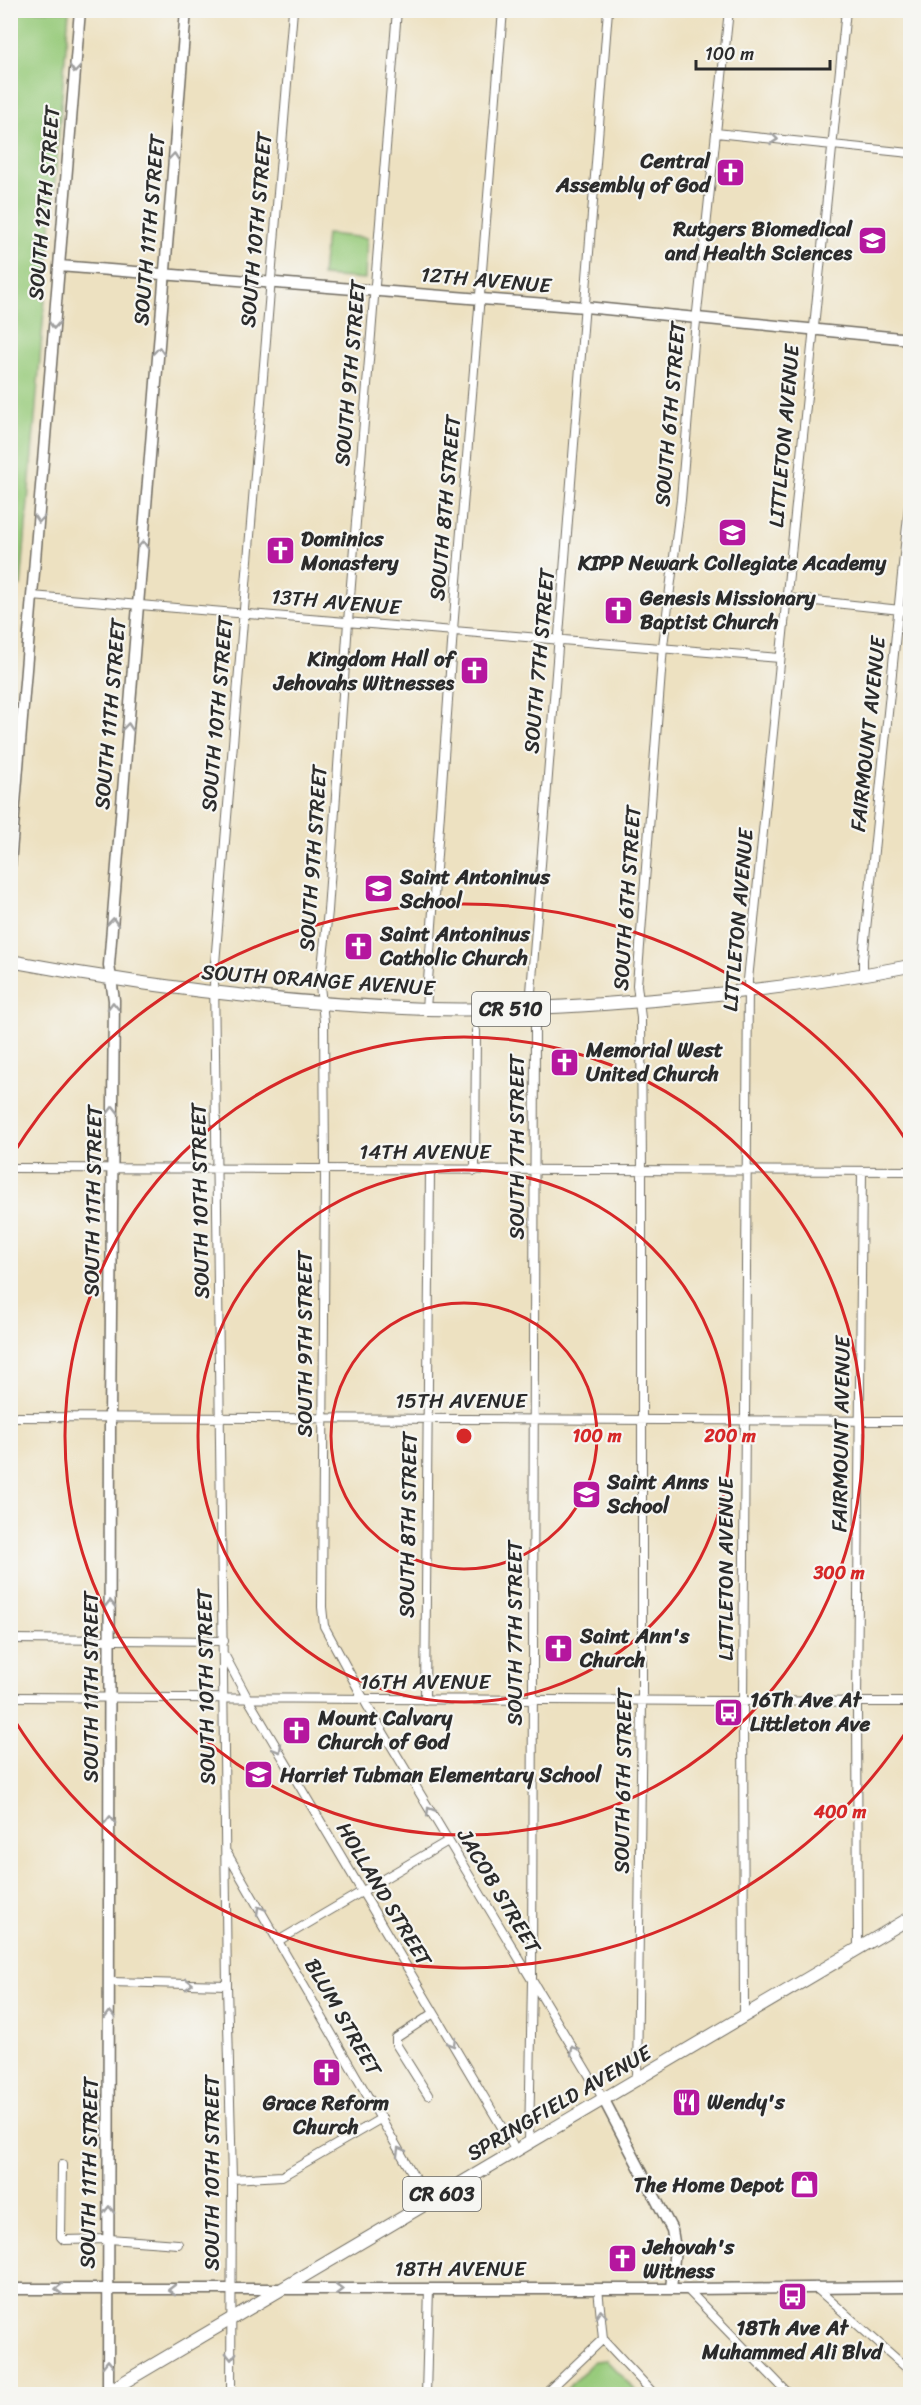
<svg xmlns="http://www.w3.org/2000/svg" width="921" height="2405" font-family="Sriracha,sans-serif">
  <rect width="100%" height="100%" fill="#f6f6f2"/>
  <filter id="ink" filterUnits="userSpaceOnUse"><feTurbulence type="fractalNoise" baseFrequency=".0167" numOctaves="2"/><feDisplacementMap in="SourceGraphic" scale="12" xChannelSelector="R" yChannelSelector="G"/><feConvolveMatrix kernelMatrix="1 2 1 2 8 2 1 2 1" color-interpolation-filters="sRGB"/></filter>
  <filter id="wash" filterUnits="userSpaceOnUse"><feTurbulence type="fractalNoise" baseFrequency=".008" numOctaves="4" result="noise"/><feDisplacementMap in="SourceGraphic" scale="24" xChannelSelector="R" yChannelSelector="G"/><feGaussianBlur stdDeviation="1.35" result="paint"/><feColorMatrix in="noise" values="0 0 0 0 0 0 0 0 0 0 0 0 0 0 0 0 0 1.4 0 .05"/><feComposite in="paint" operator="in"/></filter>
  <g filter="url(#wash)">
    <rect width="100%" height="100%" fill="#ede1c1"/>
    <path fill="#98cb7b" stroke="#627b53" stroke-width="1.5" d="M11 10 69 11 21 586 11 587Z
      M326 234 367 238 365 279 322 276Z
      M606 2360 639 2394H562L594 2361Z"/>
  </g>
  <g filter="url(#ink)">
    <g fill="none" stroke-linecap="round" stroke-linejoin="round">
      <defs>
        <path id="street" d="M397 10 348 622 328 911 320 986 324 1021 325 1170 322 1607 324 1626 368 1707 604 2100
          M716 133 910 153
          M32 596 780 658
          M787 598 910 611
          M863 975V959L910 496
          M426 1009 453 630 503 10
          M10 1168 910 1171
          M475 1171 476 1031
          M10 1417 910 1421
          M10 1639 224 1641
          M225 1656 248 1699 516 2151
          M10 1697 910 1702
          M425 1700 430 1170
          M227 1853 429 2202
          M278 1941 448 1841
          M858 1949 857 1702 862 1171
          M110 1982 227 1985
          M744 2016 743 1702 748 980 846 10
          M637 2080 642 1701V1171L641 1018 637 985 663 646 681 500 695 331 729 10
          M428 2095 396 2044V2038L434 2013
          M529 2143 532 1980 535 1024 531 992 608 10
          M62 2165 61 2237 64 2240 109 2239 178 2244
          M232 2179 282 2176 382 2118
          M815 2287 910 2371
          M598 2288 603 2339 654 2394
          M687 2289 789 2394
          M231 2394 232 2179 227 1985 214 976 293 10
          M426 2394 429 2288
          M545 2394 603 2339"/>
        <path id="secondary" d="M59 266 585 307 910 339
          M10 865 80 10
          M604 2100 672 2230 675 2248 671 2289
          M10 2289H687L910 2287
          M108 2394 110 1418 114 1000 109 965 186 10"/>
        <path id="primary" d="M10 961C148 987 286 1004 426 1009 510 1011 593 1006 676 998 755 991 833 981 910 966
          M104 2394 910 1918"/>
      </defs>
      <use href="#street" stroke="#6f6b60" stroke-width="10"/>
      <use href="#secondary" stroke="#6f6b60" stroke-width="13"/>
      <use href="#primary" stroke="#6f6b60" stroke-width="14"/>
      <use href="#street" stroke="#fff" stroke-width="8"/>
      <use href="#secondary" stroke="#fff" stroke-width="10"/>
      <use href="#primary" stroke="#fff" stroke-width="12"/>
    </g>
    <defs><path id="oneway-chevron" d="M-2-3.5L2.5 0L-2 3.5" fill="none" stroke-width="1.6" stroke-linecap="round" stroke-linejoin="round" transform="scale(1.5)"/></defs>
    <g stroke="#a0a0a0">
      <use href="#oneway-chevron" transform="translate(75 69) rotate(95)"/>
      <use href="#oneway-chevron" transform="translate(774 139) rotate(6)"/>
      <use href="#oneway-chevron" transform="translate(174 157) rotate(-85)"/>
      <use href="#oneway-chevron" transform="translate(54 325) rotate(94)"/>
      <use href="#oneway-chevron" transform="translate(159 351) rotate(-85)"/>
      <use href="#oneway-chevron" transform="translate(39 519) rotate(95)"/>
      <use href="#oneway-chevron" transform="translate(143 545) rotate(-85)"/>
      <use href="#oneway-chevron" transform="translate(128 727) rotate(-85)"/>
      <use href="#oneway-chevron" transform="translate(113 922) rotate(-85)"/>
      <use href="#oneway-chevron" transform="translate(113 1006) rotate(-91)"/>
      <use href="#oneway-chevron" transform="translate(113 1110) rotate(-90)"/>
      <use href="#oneway-chevron" transform="translate(110 1604) rotate(-90)"/>
      <use href="#oneway-chevron" transform="translate(278 1749) rotate(59)"/>
      <use href="#oneway-chevron" transform="translate(430 1811) rotate(-121)"/>
      <use href="#oneway-chevron" transform="translate(110 1820) rotate(-90)"/>
      <use href="#oneway-chevron" transform="translate(260 1910) rotate(-120)"/>
      <use href="#oneway-chevron" transform="translate(189 1984) rotate(1)"/>
      <use href="#oneway-chevron" transform="translate(110 2015) rotate(-90)"/>
      <use href="#oneway-chevron" transform="translate(452 2043) rotate(59)"/>
      <use href="#oneway-chevron" transform="translate(574 2050) rotate(-121)"/>
      <use href="#oneway-chevron" transform="translate(400 2151) rotate(-120)"/>
      <use href="#oneway-chevron" transform="translate(109 2210) rotate(-90)"/>
      <use href="#oneway-chevron" transform="translate(59 2289) rotate(-179)"/>
      <use href="#oneway-chevron" transform="translate(339 2289)"/>
      <use href="#oneway-chevron" transform="translate(172 2290) rotate(-180)"/>
      <use href="#oneway-chevron" transform="translate(601 2314) rotate(-95)"/>
      <use href="#oneway-chevron" transform="translate(231 2356) rotate(90)"/>
      <use href="#oneway-chevron" transform="translate(108 2364) rotate(-90)"/>
    </g>
  </g>
  <g fill="none" stroke="#d62828" stroke-width="3">
    <circle cx="464" cy="1436" r="133"/>
    <circle cx="464" cy="1436" r="266"/>
    <circle cx="464" cy="1436" r="399"/>
    <path d="M910 1726A532 532 0 0 1 13 1718M13 1154A532 532 0 0 1 910 1146"/>
  </g>
  <defs>
    <symbol id="church-square" viewBox="-11 -11 22 22"><rect x="-9" y="-9" width="18" height="18" rx="4" fill="#b5179e" stroke="#f6f6f2"/><path d="M-1.2-6h2.4v3.5h3.3v2.4h-3.3V6h-2.4V-.1h-3.3v-2.4h3.3Z" fill="#fff"/></symbol>
    <symbol id="university-square" viewBox="-11 -11 22 22"><rect x="-9" y="-9" width="18" height="18" rx="4" fill="#b5179e" stroke="#f6f6f2"/><path d="M0-5L7-2L0 1L-7-2ZM-4 1L0 2.5L4 1V4Q0 6-4 4Z" fill="#fff"/></symbol>
    <symbol id="school-square" viewBox="-11 -11 22 22"><rect x="-9" y="-9" width="18" height="18" rx="4" fill="#b5179e" stroke="#f6f6f2"/><path d="M0-5L7-2L0 1L-7-2ZM-4 1L0 2.5L4 1V4Q0 6-4 4Z" fill="#fff"/></symbol>
    <symbol id="bus-square" viewBox="-11 -11 22 22"><rect x="-9" y="-9" width="18" height="18" rx="4" fill="#b5179e" stroke="#f6f6f2"/><path d="M-5-6H5V4H4V6H2V4H-2V6H-4V4H-5ZM-3.5-4V0h7V-4ZM-3.5 1.2v1.5H-2V1.2ZM2 1.2v1.5H3.5V1.2Z" fill="#fff"/></symbol>
    <symbol id="restaurant-square" viewBox="-11 -11 22 22"><rect x="-9" y="-9" width="18" height="18" rx="4" fill="#b5179e" stroke="#f6f6f2"/><path d="M-5-6h1v4h1v-4h1v4h1v-4h1v5L-1.5 .5V6h-2V.5L-5-1ZM5-6V6H3V1.5H1.5Q1.5-4 5-6Z" fill="#fff"/></symbol>
    <symbol id="shop-square" viewBox="-11 -11 22 22"><rect x="-9" y="-9" width="18" height="18" rx="4" fill="#b5179e" stroke="#f6f6f2"/><path d="M-5-2.5h2.3a2.7 3.5 0 0 1 5.4 0H5L5.5 6h-11ZM-1.5-2.5h3a1.5 2.3 0 0 0-3 0Z" fill="#fff"/></symbol>
  </defs>
  <g fill-rule="evenodd">
    <use href="#church-square" x="714" y="156" width="33" height="33"/>
    <use href="#university-square" x="856" y="224" width="33" height="33"/>
    <use href="#school-square" x="716" y="516" width="33" height="33"/>
    <use href="#church-square" x="264" y="534" width="33" height="33"/>
    <use href="#church-square" x="602" y="594" width="33" height="33"/>
    <use href="#church-square" x="458" y="654" width="33" height="33"/>
    <use href="#school-square" x="362" y="872" width="33" height="33"/>
    <use href="#church-square" x="342" y="930" width="33" height="33"/>
    <use href="#church-square" x="548" y="1046" width="33" height="33"/>
    <use href="#school-square" x="570" y="1478" width="33" height="33"/>
    <use href="#church-square" x="542" y="1632" width="33" height="33"/>
    <use href="#bus-square" x="712" y="1696" width="33" height="33"/>
    <use href="#church-square" x="280" y="1714" width="33" height="33"/>
    <use href="#school-square" x="242" y="1758" width="33" height="33"/>
    <use href="#church-square" x="310" y="2056" width="33" height="33"/>
    <use href="#restaurant-square" x="670" y="2086" width="33" height="33"/>
    <use href="#shop-square" x="788" y="2168" width="33" height="33"/>
    <use href="#church-square" x="606" y="2242" width="33" height="33"/>
    <use href="#bus-square" x="776" y="2280" width="33" height="33"/>
  </g>
  <g text-anchor="middle" stroke-width="4.5" stroke-linejoin="round" paint-order="stroke">
    <g fill="#f6f6f2" stroke="#686867" stroke-width="1.5">
      <rect x="472" y="992" width="78" height="34" rx="4.5"/>
      <rect x="403" y="2177" width="78" height="34" rx="4.5"/>
    </g>
    <g font-size="20" font-weight="bold" fill="#2b2b2b">
      <text x="511" y="1016">CR 510</text>
      <text x="442" y="2201">CR 603</text>
    </g>
    <g font-size="21" font-weight="bold" fill="#2b2b2b" stroke="#f6f6f2" text-anchor="start">
      <text x="710" y="168" text-anchor="end">Central<tspan x="710" dy="24">Assembly of God</tspan></text>
      <text x="852" y="236" text-anchor="end">Rutgers Biomedical<tspan x="852" dy="24">and Health Sciences</tspan></text>
      <text x="301" y="546">Dominics<tspan x="301" dy="24">Monastery</tspan></text>
      <text x="732" y="570" text-anchor="middle">KIPP Newark Collegiate Academy</text>
      <text x="640" y="605">Genesis Missionary<tspan x="640" dy="24">Baptist Church</tspan></text>
      <text x="454" y="666" text-anchor="end">Kingdom Hall of<tspan x="454" dy="24">Jehovahs Witnesses</tspan></text>
      <text x="400" y="884">Saint Antoninus<tspan x="400" dy="24">School</tspan></text>
      <text x="380" y="941">Saint Antoninus<tspan x="380" dy="24">Catholic Church</tspan></text>
      <text x="586" y="1057">Memorial West<tspan x="586" dy="24">United Church</tspan></text>
      <text x="607" y="1489">Saint Anns<tspan x="607" dy="24">School</tspan></text>
      <text x="580" y="1643">Saint Ann's<tspan x="580" dy="24">Church</tspan></text>
      <text x="750" y="1707">16Th Ave At<tspan x="750" dy="24">Littleton Ave</tspan></text>
      <text x="318" y="1725">Mount Calvary<tspan x="318" dy="24">Church of God</tspan></text>
      <text x="280" y="1782">Harriet Tubman Elementary School</text>
      <text x="707" y="2109">Wendy's</text>
      <text x="326" y="2110" text-anchor="middle">Grace Reform<tspan x="326" dy="24">Church</tspan></text>
      <text x="784" y="2192" text-anchor="end">The Home Depot</text>
      <text x="643" y="2254">Jehovah's<tspan x="643" dy="24">Witness</tspan></text>
      <text x="792" y="2335" text-anchor="middle">18Th Ave At<tspan x="792" dy="24">Muhammed Ali Blvd</tspan></text>
    </g>
    <g font-size="21" fill="#2b2b2b" stroke="#f6f6f2">
      <text transform="translate(44 203) rotate(-85)" y="7">SOUTH 12TH STREET</text>
      <text transform="translate(149 230) rotate(-85)" y="7">SOUTH 11TH STREET</text>
      <text transform="translate(256 230) rotate(-85)" y="7">SOUTH 10TH STREET</text>
      <text transform="translate(486 280) rotate(5)" y="7">12TH AVENUE</text>
      <text transform="translate(350 373) rotate(-85)" y="7">SOUTH 9TH STREET</text>
      <text transform="translate(670 414) rotate(-85)" y="7">SOUTH 6TH STREET</text>
      <text transform="translate(784 436) rotate(-85)" y="7">LITTLETON AVENUE</text>
      <text transform="translate(445 508) rotate(-85)" y="7">SOUTH 8TH STREET</text>
      <text transform="translate(336 602) rotate(5)" y="7">13TH AVENUE</text>
      <text transform="translate(539 661) rotate(-85)" y="7">SOUTH 7TH STREET</text>
      <text transform="translate(110 714) rotate(-85)" y="7">SOUTH 11TH STREET</text>
      <text transform="translate(217 714) rotate(-85)" y="7">SOUTH 10TH STREET</text>
      <text transform="translate(868 734) rotate(-84)" y="7">FAIRMOUNT AVENUE</text>
      <text transform="translate(313 858) rotate(-86)" y="7">SOUTH 9TH STREET</text>
      <text transform="translate(627 898) rotate(-86)" y="7">SOUTH 6TH STREET</text>
      <text transform="translate(738 920) rotate(-85)" y="7">LITTLETON AVENUE</text>
      <text transform="translate(318 980) rotate(4)" y="7">SOUTH ORANGE AVENUE</text>
      <text transform="translate(517 1147) rotate(-90)" y="7">SOUTH 7TH STREET</text>
      <text x="425" y="1159">14TH AVENUE</text>
      <text transform="translate(93 1201) rotate(-89)" y="7">SOUTH 11TH STREET</text>
      <text transform="translate(200 1201) rotate(-91)" y="7">SOUTH 10TH STREET</text>
      <text transform="translate(305 1344) rotate(-90)" y="7">SOUTH 9TH STREET</text>
      <text x="461" y="1408">15TH AVENUE</text>
      <text transform="translate(841 1434) rotate(-89)" y="7">FAIRMOUNT AVENUE</text>
      <text transform="translate(408 1525) rotate(-89)" y="7">SOUTH 8TH STREET</text>
      <text transform="translate(726 1569) rotate(-90)" y="7">LITTLETON AVENUE</text>
      <text transform="translate(515 1633) rotate(-90)" y="7">SOUTH 7TH STREET</text>
      <text x="425" y="1689">16TH AVENUE</text>
      <text transform="translate(91 1687) rotate(-90)" y="7">SOUTH 11TH STREET</text>
      <text transform="translate(206 1687) rotate(-91)" y="7">SOUTH 10TH STREET</text>
      <text transform="translate(623 1781) rotate(-89)" y="7">SOUTH 6TH STREET</text>
      <text transform="translate(499 1891) rotate(59)" y="7">JACOB STREET</text>
      <text transform="translate(384 1894) rotate(59)" y="7">HOLLAND STREET</text>
      <text transform="translate(343 2017) rotate(60)" y="7">BLUM STREET</text>
      <text transform="translate(559 2103) rotate(-30)" y="7">SPRINGFIELD AVENUE</text>
      <text transform="translate(89 2173) rotate(-89)" y="7">SOUTH 11TH STREET</text>
      <text transform="translate(212 2173) rotate(-90)" y="7">SOUTH 10TH STREET</text>
      <text x="460" y="2276">18TH AVENUE</text>
    </g>
  </g>
  <circle cx="464" cy="1436" r="9" fill="#d62828" stroke="#f6f6f2" stroke-width="3"/>
  <g font-size="18" text-anchor="middle" font-weight="bold" fill="#d62828" stroke="#f6f6f2" stroke-width="4.5" stroke-linejoin="round" paint-order="stroke">
    <text x="597" y="1442">100 m</text>
    <text x="730" y="1442">200 m</text>
    <text x="839" y="1579">300 m</text>
    <text x="840" y="1818">400 m</text>
  </g>
  <rect width="921" height="2405" fill="none" stroke="#f6f6f2" stroke-width="36"/>
  <path d="M696 60v9h134v-9" fill="none" stroke="#2b2b2b" stroke-width="3"/>
  <text x="705" y="60" font-size="18" fill="#2b2b2b" stroke="#f6f6f2" stroke-width="4.5" paint-order="stroke">100 m</text>
</svg>
